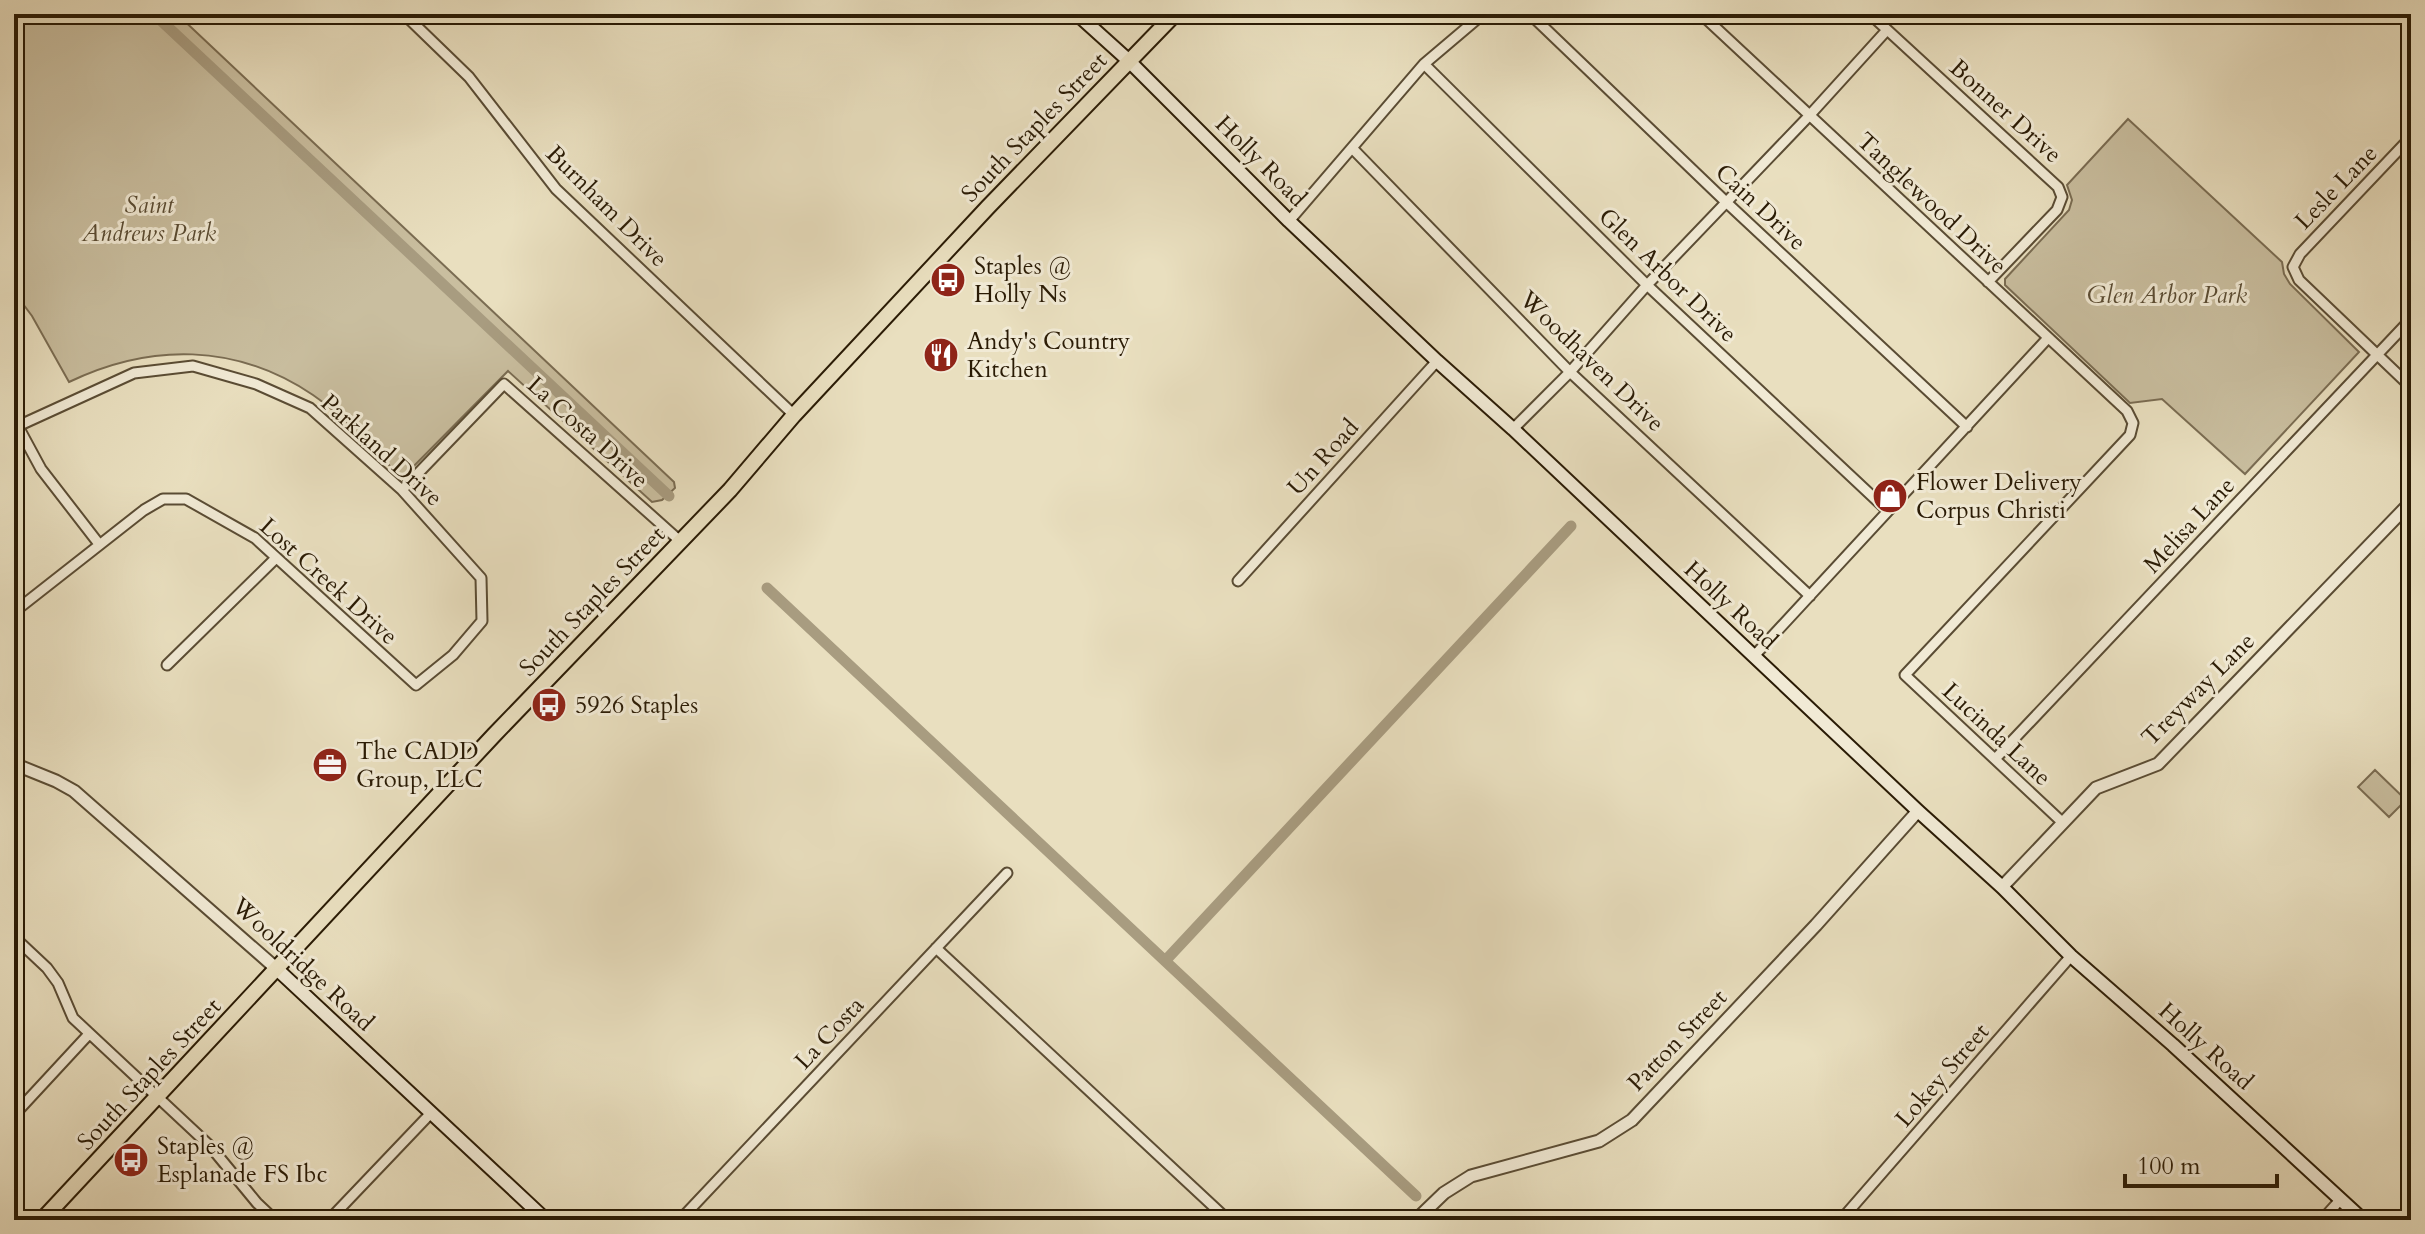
<svg xmlns="http://www.w3.org/2000/svg" width="2425" height="1234" font-family="Cardo,serif">
  <rect width="100%" height="100%" fill="#e9dfbf"/>
  <filter id="stains"><feTurbulence type="fractalNoise" baseFrequency=".0025" numOctaves="4"/><feColorMatrix values="0 0 0 0 .2 0 0 0 0 .09 0 0 0 0 .02 0 0 0 .5 -.17"/></filter>
  <radialGradient id="worn" r=".72"><stop offset=".6" stop-color="#630" stop-opacity="0"/><stop offset="1" stop-color="#630" stop-opacity=".3"/></radialGradient>
  <path fill="#c9be9f" stroke="#7a6c52" stroke-width="2" d="M14 14H177L674 482 675 488 662 500 652 502 508 371 402 478C374 451 345 417 313 395 236 343 150 343 69 382L32 316 14 292Z
    M2128 119 2282 262 2284 274 2290 284 2359 352 2245 474 2162 399 2130 403 2005 285V279L2069 210 2072 200 2067 185Z
    M2375 770 2406 800 2389 817 2358 787Z"/>
  <g fill="none" stroke-linecap="round" stroke-linejoin="round">
    <path stroke="#a89c80" stroke-width="11" d="M154 14 669 496
      M767 588 1416 1196
      M1165 961 1571 526
      M1439 1218 1442 1220"/>
    <defs>
      <path id="minor" d="M404 14 469 77 556 189 794 415
        M1530 14 1726 202 1967 427
        M1701 14 2127 411 2133 423 2130 435 1905 675 2062 822
        M1870 14 2058 187 2062 197 2057 210 1988 282
        M1424 64 1647 285 1888 511
        M2411 137 2300 254 2293 267 2299 280 2411 387
        M1352 148 1570 372 1810 596
        M1289 221 1424 64 1483 14
        M14 419 41 469 99 544
        M1513 429 1570 372 1647 285 1808 117 1887 30
        M402 490 504 384 680 541
        M1238 581 1437 361
        M14 612 144 510 163 499H186L255 538 416 685 453 655 482 621 481 578 402 490 310 408 256 384 193 366 134 373 18 426
        M1754 656 2048 338
        M167 665 275 559
        M1996 758 2411 319
        M14 937 47 968 58 983 73 1018 210 1146 257 1203 275 1220
        M936 948 1228 1220
        M14 1115 89 1034
        M329 1220 431 1113
        M680 1220 1007 873
        M1841 1220 2071 956
        M2322 1220 2340 1200"/>
      <path id="tertiary" d="M14 764 56 781 74 791 278 970
        M2002 887 2096 788 2158 764 2411 502
        M1416 1220 1444 1193 1471 1176 1599 1141 1632 1120 1816 925 1918 811"/>
      <path id="secondary" d="M1077 14 1128 60 1289 221 1437 361 1513 429 1918 811 2002 887 2071 956 2173 1045 2363 1220
        M278 970 546 1220"/>
      <path id="primary" d="M42 1220 494 735 730 490 794 415 988 207 1175 14"/>
    </defs>
    <use href="#minor" stroke="#5a4c34" stroke-width="13"/>
    <use href="#tertiary" stroke="#5a4c34" stroke-width="15"/>
    <use href="#secondary" stroke="#2a1b05" stroke-width="16"/>
    <use href="#primary" stroke="#2a1b05" stroke-width="18"/>
    <use href="#minor" stroke="#f1ead5" stroke-width="9"/>
    <use href="#tertiary" stroke="#f1ead5" stroke-width="11"/>
    <use href="#secondary" stroke="#f1ead5" stroke-width="12"/>
    <use href="#primary" stroke="#e9dfbf" stroke-width="14"/>
  </g>
  <defs>
    <symbol id="bus-disc" viewBox="-11 -11 22 22"><circle r="9.5" fill="#8f2418" stroke="#f1ead5"/><path d="M-5-6H5V4H4V6H2V4H-2V6H-4V4H-5ZM-3.5-4V0h7V-4ZM-3.5 1.2v1.5H-2V1.2ZM2 1.2v1.5H3.5V1.2Z" fill="#fff"/></symbol>
    <symbol id="restaurant-disc" viewBox="-11 -11 22 22"><circle r="9.5" fill="#8f2418" stroke="#f1ead5"/><path d="M-5-6h1v4h1v-4h1v4h1v-4h1v5L-1.5 .5V6h-2V.5L-5-1ZM5-6V6H3V1.5H1.5Q1.5-4 5-6Z" fill="#fff"/></symbol>
    <symbol id="shop-disc" viewBox="-11 -11 22 22"><circle r="9.5" fill="#8f2418" stroke="#f1ead5"/><path d="M-5-2.5h2.3a2.7 3.5 0 0 1 5.4 0H5L5.5 6h-11ZM-1.5-2.5h3a1.5 2.3 0 0 0-3 0Z" fill="#fff"/></symbol>
    <symbol id="office-disc" viewBox="-11 -11 22 22"><circle r="9.5" fill="#8f2418" stroke="#f1ead5"/><path d="M-6-3h4V-5.5h4V-3h4V5H-6ZM-1-4.5V-3h2v-1.5ZM-6 0V1H6V0Z" fill="#fff"/></symbol>
  </defs>
  <g fill-rule="evenodd">
    <use href="#bus-disc" x="928" y="260" width="40" height="40"/>
    <use href="#restaurant-disc" x="921" y="335" width="40" height="40"/>
    <use href="#shop-disc" x="1870" y="476" width="40" height="40"/>
    <use href="#bus-disc" x="529" y="685" width="40" height="40"/>
    <use href="#office-disc" x="310" y="745" width="40" height="40"/>
    <use href="#bus-disc" x="111" y="1140" width="40" height="40"/>
  </g>
  <g text-anchor="middle" stroke-width="6" stroke-linejoin="round" paint-order="stroke">
    <g font-size="24" fill="#2a1b05" stroke="#f1ead5">
      <text transform="translate(2006 111) rotate(42)" y="8">Bonner Drive</text>
      <text transform="translate(1034 127) rotate(-46)" y="8">South Staples Street</text>
      <text transform="translate(1261 161) rotate(45)" y="8">Holly Road</text>
      <text transform="translate(2336 187) rotate(-46)" y="8">Lesle Lane</text>
      <text transform="translate(1932 203) rotate(43)" y="8">Tanglewood Drive</text>
      <text transform="translate(607 206) rotate(45)" y="8">Burnham Drive</text>
      <text transform="translate(1761 207) rotate(43)" y="8">Cain Drive</text>
      <text transform="translate(1668 275) rotate(44)" y="8">Glen Arbor Drive</text>
      <text transform="translate(1592 361) rotate(44)" y="8">Woodhaven Drive</text>
      <text transform="translate(588 432) rotate(42)" y="8">La Costa Drive</text>
      <text transform="translate(382 450) rotate(42)" y="8">Parkland Drive</text>
      <text transform="translate(1323 457) rotate(-48)" y="8">Un Road</text>
      <text transform="translate(2189 525) rotate(-47)" y="8">Melisa Lane</text>
      <text transform="translate(329 581) rotate(42)" y="8">Lost Creek Drive</text>
      <text transform="translate(592 601) rotate(-46)" y="8">South Staples Street</text>
      <text transform="translate(1731 605) rotate(43)" y="8">Holly Road</text>
      <text transform="translate(2198 689) rotate(-45)" y="8">Treyway Lane</text>
      <text transform="translate(1997 734) rotate(43)" y="8">Lucinda Lane</text>
      <text transform="translate(303 964) rotate(43)" y="8">Wooldridge Road</text>
      <text transform="translate(829 1033) rotate(-47)" y="8">La Costa</text>
      <text transform="translate(1677 1040) rotate(-46)" y="8">Patton Street</text>
      <text transform="translate(2206 1046) rotate(42)" y="8">Holly Road</text>
      <text transform="translate(149 1074) rotate(-47)" y="8">South Staples Street</text>
      <text transform="translate(1942 1075) rotate(-49)" y="8">Lokey Street</text>
    </g>
    <g font-size="24" font-style="italic" fill="#5a4c33" stroke="#f1ead5">
      <text x="149" y="213">Saint<tspan x="149" dy="28">Andrews Park</tspan></text>
      <text x="2167" y="303">Glen Arbor Park</text>
    </g>
    <g font-size="24" fill="#2a1b05" stroke="#f1ead5" text-anchor="start">
      <text x="974" y="274">Staples @<tspan x="974" dy="28">Holly Ns</tspan></text>
      <text x="967" y="349">Andy's Country<tspan x="967" dy="28">Kitchen</tspan></text>
      <text x="1916" y="490">Flower Delivery<tspan x="1916" dy="28">Corpus Christi</tspan></text>
      <text x="575" y="713">5926 Staples</text>
      <text x="356" y="759">The CADD<tspan x="356" dy="28">Group, LLC</tspan></text>
      <text x="157" y="1154">Staples @<tspan x="157" dy="28">Esplanade FS Ibc</tspan></text>
    </g>
  </g>
  <rect width="2425" height="1234" fill="none" stroke="#e9dfbf" stroke-width="48"/>
  <rect x="16" y="16" width="2393" height="1202" fill="none" stroke="#2a1b05" stroke-width="4"/>
  <rect x="24" y="24" width="2377" height="1186" fill="none" stroke="#2a1b05" stroke-width="2"/>
  <path d="M2125 1174v12h152v-12" fill="none" stroke="#2a1b05" stroke-width="4"/>
  <text x="2137" y="1174" font-size="24" fill="#2a1b05" stroke="#f1ead5" stroke-width="6" paint-order="stroke">100 m</text>
  <rect width="100%" height="100%" filter="url(#stains)"/>
  <rect width="100%" height="100%" fill="url(#worn)"/>
</svg>
